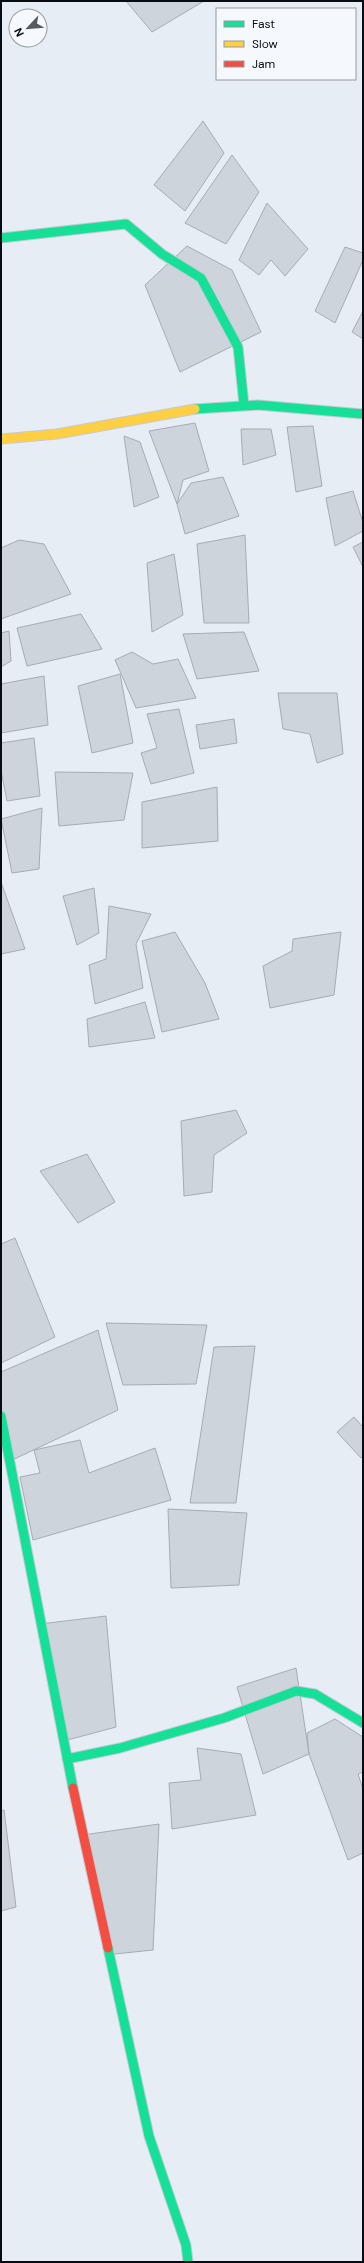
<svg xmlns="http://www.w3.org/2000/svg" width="364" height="2263" font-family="'DM Sans',sans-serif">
  <rect width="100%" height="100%" fill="#e6edf5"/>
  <path fill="#cdd4db" stroke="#a5acb2" d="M126 1H204L152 32Z
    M203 121 224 153 185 211 154 185Z
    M232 155 259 192 226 244 185 223Z
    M267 203 308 249 285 276 271 260 259 275 239 260Z
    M187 246 232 270 261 332 180 372 145 285Z
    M345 247 363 253V260L335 323 315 311Z
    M363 311V339L352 332Z
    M195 423 209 471 183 480 177 504 149 431Z
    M313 426 322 486 296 492 287 427Z
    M241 429H271L276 455 243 465Z
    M124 436 140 442 159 497 134 507Z
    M223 477 239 516 185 534 177 504 191 483Z
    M353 491 363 523V531L335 546 326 498Z
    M245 535 249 623H204L197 544Z
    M19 540 44 544 71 594 1 619V548Z
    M363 542V567L353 547Z
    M174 554 183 615 152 632 147 563Z
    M81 614 102 649 27 666 17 628Z
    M9 631 11 661 1 667V633Z
    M244 632 259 671 197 679 183 634Z
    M132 652 153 664 178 659 196 698 136 708 115 660Z
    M120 674 133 743 92 753 78 686Z
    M44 676 48 725 1 733V684Z
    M278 693H337L343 754 317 763 310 734 283 729Z
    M179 709 194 773 151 784 141 753 157 748 147 714Z
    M234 719 237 743 200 749 196 725Z
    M34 738 40 796 7 801 1 771V743Z
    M55 772 133 773 124 820 59 826Z
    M217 787 218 841 142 848V802Z
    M42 808 39 869 12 873 1 819Z
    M1 882 25 949 1 954Z
    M94 888 99 933 77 945 63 896Z
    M109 906 151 914 136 944 143 988 95 1004 89 965 106 959Z
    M175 932 205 983 219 1019 162 1032 142 941Z
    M341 932 334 995 270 1008 263 966 292 951 293 939Z
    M145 1002 155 1038 89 1047 87 1019Z
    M236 1110 247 1133 214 1155 212 1192 184 1196 181 1121Z
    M87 1154 115 1202 78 1223 40 1171Z
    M15 1238 55 1337 1 1363V1244Z
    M106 1323 207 1325 196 1384 123 1385Z
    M98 1330 118 1410 6 1463 1 1431V1372Z
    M255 1346 236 1503H190L214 1347Z
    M354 1417 363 1427V1456L361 1458 337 1432Z
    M80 1440 89 1473 155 1448 171 1500 33 1540 20 1477 40 1473 34 1450Z
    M168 1509 247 1513 239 1585 171 1588Z
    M106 1616 116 1727 64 1741 40 1624Z
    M296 1668 309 1754 263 1774 237 1687Z
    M335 1719 363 1737V1772L358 1774 363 1789V1853L348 1860 309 1754 307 1733Z
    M197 1748 241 1754 256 1815 172 1829 169 1783 201 1780Z
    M4 1810 16 1907 1 1911V1811Z
    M159 1824 153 1950 105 1955 83 1835Z"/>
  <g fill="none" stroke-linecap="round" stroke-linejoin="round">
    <defs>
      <path id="fast" d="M1 238 126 224 162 254 201 278 238 347 244 405
        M195 409 258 405 363 414
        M1 1416 73 1788
        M67 1759 120 1748 224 1718 296 1691 315 1694 363 1723
        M108 1948 149 2136 186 2245 188 2262"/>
      <path id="slow" d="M1 439 57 434 195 409"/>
      <path id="jam" d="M73 1788 108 1948"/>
    </defs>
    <use href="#fast" stroke="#c4cad2" stroke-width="11"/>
    <use href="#slow" stroke="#c4cad2" stroke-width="11"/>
    <use href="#jam" stroke="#c4cad2" stroke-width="11"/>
    <use href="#fast" stroke="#16e098" stroke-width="9"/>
    <use href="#slow" stroke="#ffcf43" stroke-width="9"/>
    <use href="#jam" stroke="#f24e42" stroke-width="9"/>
  </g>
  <rect width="364" height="2263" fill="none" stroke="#070c12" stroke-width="4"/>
  <rect x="216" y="8" width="140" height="72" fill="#f5f8fc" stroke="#969a9e"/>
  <rect x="224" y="21" width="20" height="6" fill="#16e098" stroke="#969a9e"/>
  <text x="252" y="28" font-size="12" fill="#070c12">Fast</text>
  <rect x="224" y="41" width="20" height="6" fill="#ffcf43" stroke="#969a9e"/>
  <text x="252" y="48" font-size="12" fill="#070c12">Slow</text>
  <rect x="224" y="61" width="20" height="6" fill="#f24e42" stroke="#969a9e"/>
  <text x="252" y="68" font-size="12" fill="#070c12">Jam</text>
  <g transform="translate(28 28) rotate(244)"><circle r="19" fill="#f5f8fc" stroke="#969a9e"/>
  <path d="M0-3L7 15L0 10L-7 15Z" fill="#555b61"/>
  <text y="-6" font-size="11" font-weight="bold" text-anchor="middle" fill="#070c12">N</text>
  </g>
</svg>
